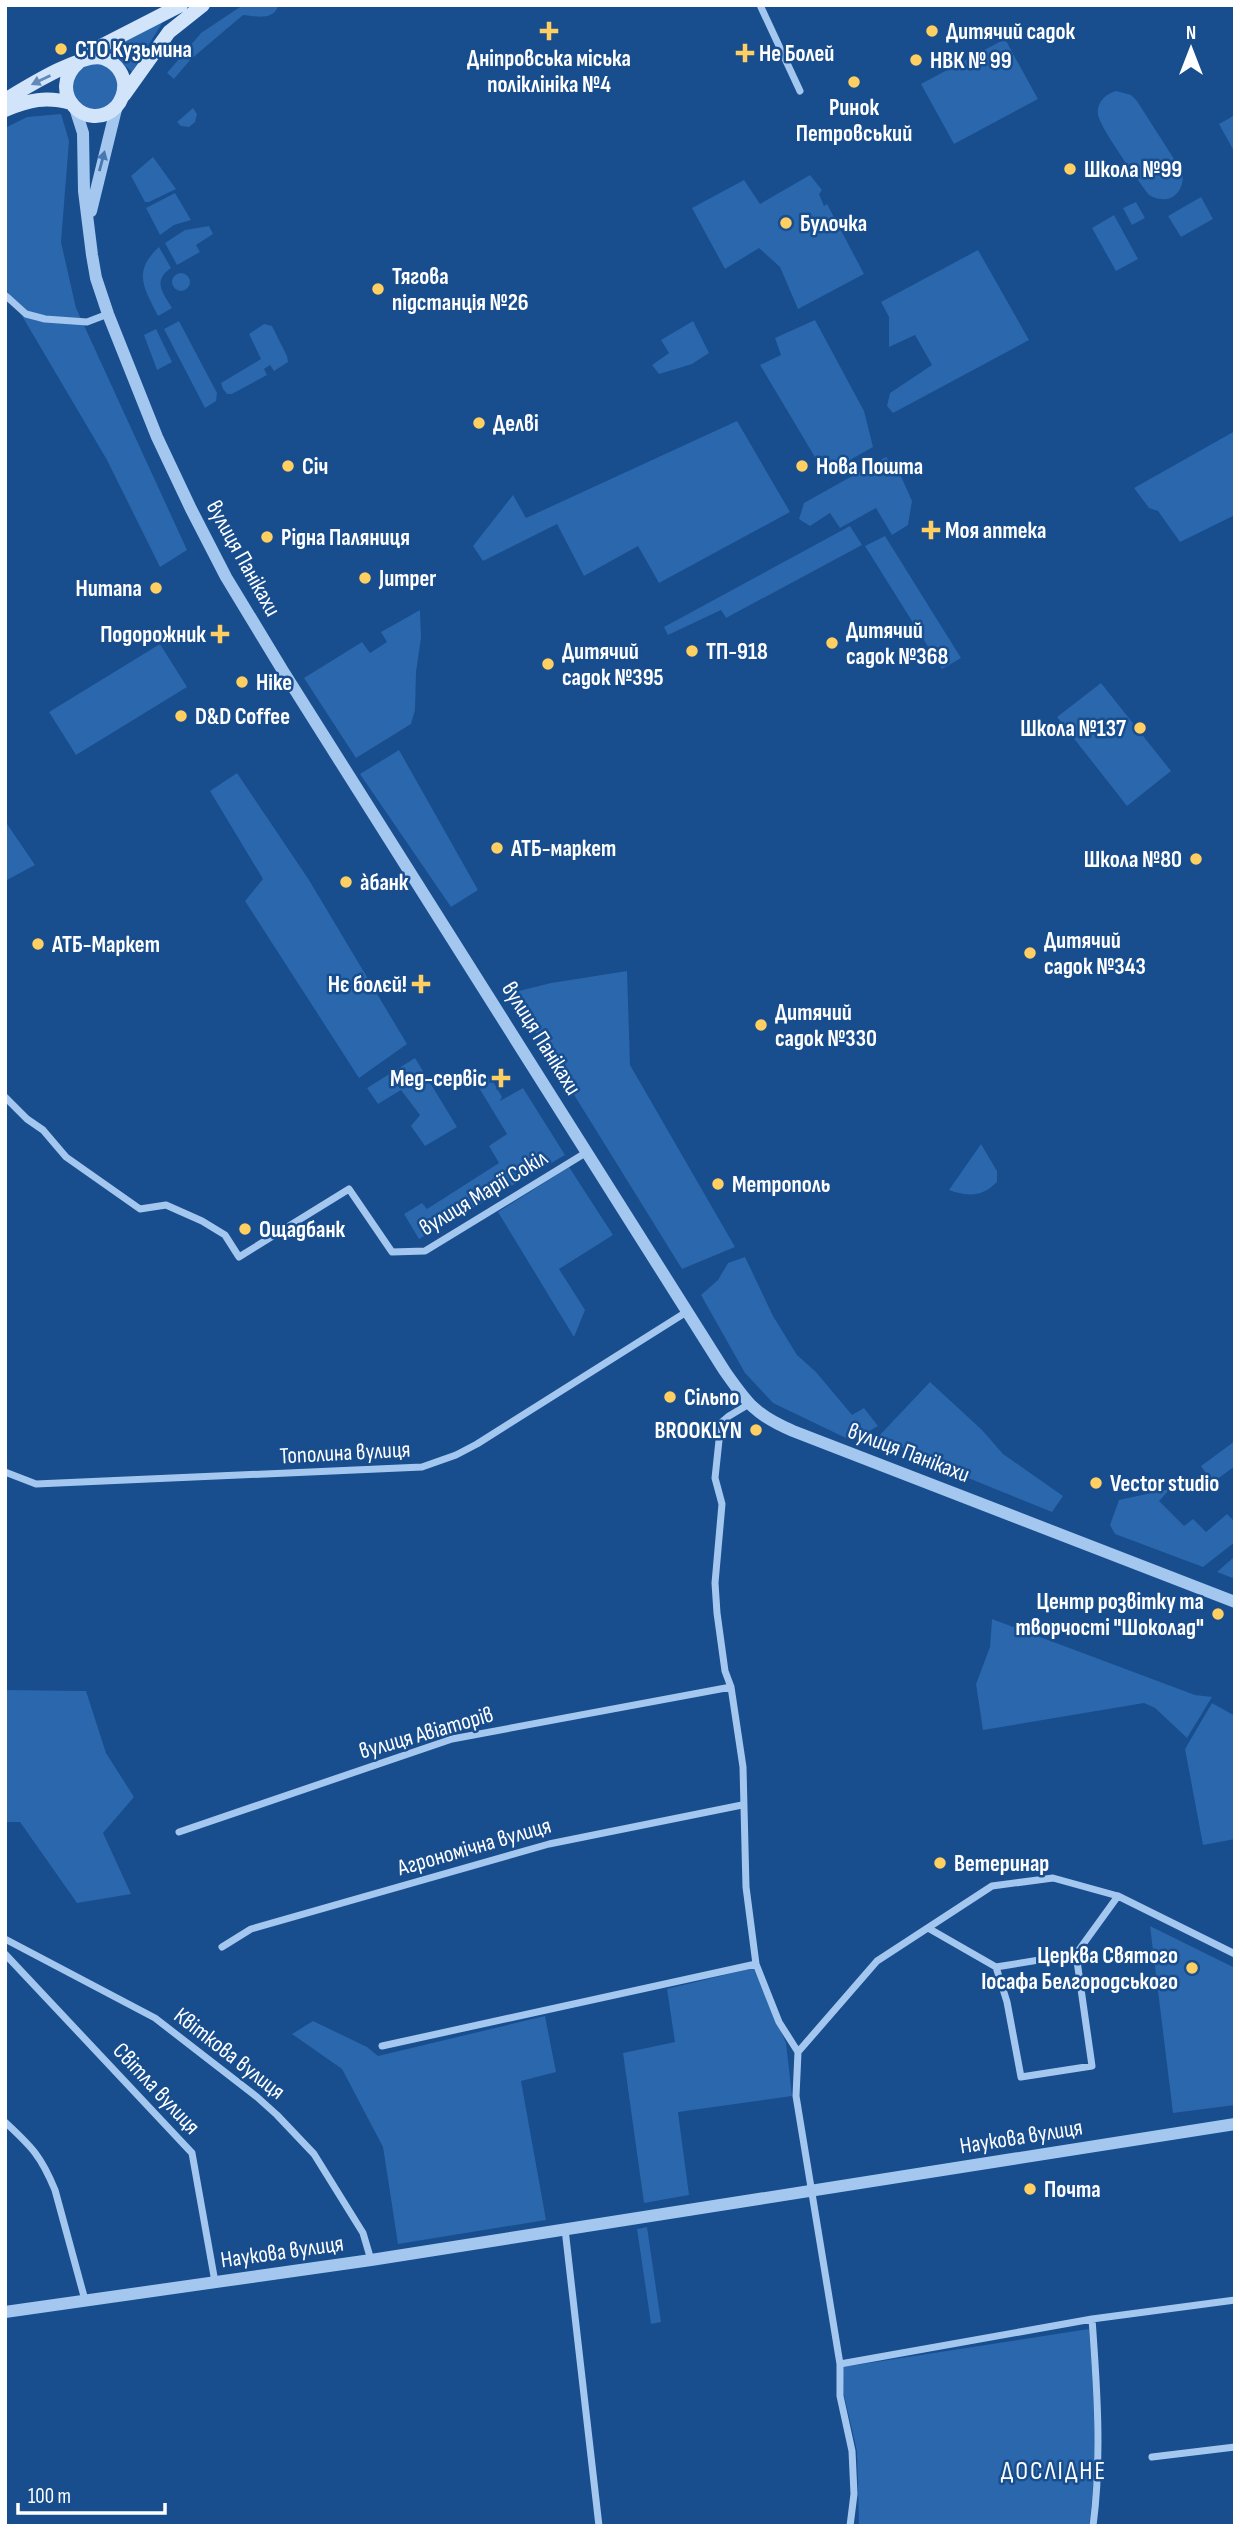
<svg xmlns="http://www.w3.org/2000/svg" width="1240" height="2531" font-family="'Sofia Sans Condensed',sans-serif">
  <rect width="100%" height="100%" fill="#184d8e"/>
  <path fill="#2a67ac" d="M243 5 278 7C271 21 257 16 243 15L190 60 174 79 167 73 201 33Z
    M164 20 132 72 108 50Z
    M1005 39 1038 99 954 144 921 84Z
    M72 87a23 23 0 1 1 46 0a23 23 0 1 1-46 0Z
    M1116 91 1131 95 1137 101 1183 173C1184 195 1168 206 1149 195 1138 181 1101 129 1098 115 1096 102 1106 94 1116 91Z
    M193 108 197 114 195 122 189 127 181 126 177 122Z
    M61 114 69 141 61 242 76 308 187 550 160 567 107 460 5 287V128L27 117Z
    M1235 115V153L1219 124Z
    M153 157 176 189 149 202H145L131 176Z
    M810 175 822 190 819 194 824 206 827 204 864 274 798 309 780 267 759 248 725 269 692 208 744 180 760 204Z
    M175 193 191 220 174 225 160 235 146 208Z
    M1201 197 1213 219 1181 237 1168 216Z
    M1136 202 1145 218 1132 225 1123 208Z
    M1114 215 1138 259 1116 271 1092 228Z
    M209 226 213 234 196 245 200 252 177 265 165 243 185 230Z
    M159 247 171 268C152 281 163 293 172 308L158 316C144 288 132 272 159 247Z
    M978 250 1029 340 893 413 887 406 890 393 932 365 915 335 889 347V317L881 302Z
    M172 282a9 9 0 1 1 18 0a9 9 0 1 1-18 0Z
    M815 320 864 411 873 447 825 474 760 365 781 355 775 338Z
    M179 321 217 393 216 401 205 408 164 329Z
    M693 321 709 353 692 364 659 374 652 365 669 353 661 340Z
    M264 324 272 326 287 356 288 362 274 371 270 365 264 369 267 375 232 394H227L223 389 221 383 261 359 249 334Z
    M156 329 172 362 157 370 144 335Z
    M737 421 790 512 659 583 638 546 584 576 557 524 483 561 473 546 513 495 526 518Z
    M1235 431V515L1180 542 1158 511 1149 508 1134 488Z
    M886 457 900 474 912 501 908 525 892 535 876 508 840 528 830 513 810 526 799 519 804 503Z
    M850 526 862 545 726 618 721 610 668 635 664 627Z
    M885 536 961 658 942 669 865 546Z
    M420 610 421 638 416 672 415 710 411 724 356 758 304 678 362 642 370 653 387 642 381 632Z
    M160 644 187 687 76 755 49 712Z
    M1101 683 1171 771 1127 806 1057 717Z
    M399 750 478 890 451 907 360 774Z
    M237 773 309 880 407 1044 359 1078 245 901 263 879 210 791Z
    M5 821 35 865 5 881Z
    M627 971 630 1065 735 1247 682 1269 511 993 551 983Z
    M415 1058 457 1127 425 1146 411 1126 420 1115 401 1090 378 1104 367 1088Z
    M480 1073 491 1078 502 1097 500 1101 523 1088 565 1155 419 1239 404 1214 422 1203 427 1209 499 1163 489 1146 507 1134 473 1078Z
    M981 1144 997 1171V1182C982 1197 969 1197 949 1190Z
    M569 1167 613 1235 559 1269 585 1310 574 1337 498 1212Z
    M745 1257 773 1316 797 1355 816 1372 852 1415 864 1408 878 1426 852 1441 773 1403 745 1373 701 1295 718 1280 728 1263Z
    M930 1382 982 1430 1003 1454 1063 1496 1052 1512 951 1471 920 1454 877 1438Z
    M1235 1441V1466L1216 1480 1208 1476 1201 1466Z
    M1170 1489 1159 1501 1184 1526 1193 1519 1206 1532 1227 1514 1235 1522V1542L1203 1567 1115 1534 1110 1525 1119 1500Z
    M1235 1556V1579L1217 1572Z
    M992 1619 1195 1695 1212 1697 1187 1738 1155 1708 1144 1703 983 1730 976 1684 990 1647Z
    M5 1690 86 1691 106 1753 134 1797 103 1833 131 1894 77 1903 20 1822H5Z
    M1212 1703 1235 1716V1839L1203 1845 1185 1749Z
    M1150 1926 1235 1968V2105L1173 2113Z
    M753 1968 786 2043 792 2096 678 2112 689 2195 644 2203 623 2053 675 2042 667 1989Z
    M545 2016 556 2072 521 2081 546 2220 398 2244 383 2147 342 2069 292 2034 313 2021 367 2047 378 2056Z
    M647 2227 661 2322 651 2324 637 2229Z
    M1089 2329C1094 2394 1098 2460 1089 2526H859L857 2451 844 2395 843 2367Z"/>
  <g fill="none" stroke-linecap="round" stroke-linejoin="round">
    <path stroke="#a4c7ef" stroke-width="7" d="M760 5 800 91
      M5 295 26 314 45 319 87 322 108 314
      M5 1097 27 1119 43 1130 66 1157 140 1209 166 1205 202 1221 225 1235 239 1257 349 1189 392 1252 425 1251 587 1152
      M749 1404 729 1416 722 1422 720 1431 715 1478 722 1504 715 1583 717 1613 725 1671 731 1687 743 1767 746 1887 756 1964 779 2022 798 2052
      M5 1472 36 1484 422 1467 456 1455 477 1444 688 1311
      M179 1832 452 1739 731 1687
      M928 1928 996 1967 1007 2002 1021 2077 1092 2066 1076 1954
      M5 1939 155 2018 257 2097 277 2115 314 2154 363 2233 371 2260
      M222 1947 251 1929 549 1844 742 1805
      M5 1954 192 2153 215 2282
      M996 1967 1076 1954 1118 1896
      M382 2046 756 1964
      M5 2122C32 2147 41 2156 55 2190L85 2300
      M565 2229 599 2526
      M1092 2319C1097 2387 1102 2458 1093 2526
      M840 2364 1092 2319 1235 2300
      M1152 2457 1235 2447
      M850 2526 854 2494 852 2451 840 2396V2364L796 2096 798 2052 877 1961 992 1886 1053 1878 1118 1896 1235 1954"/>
    <path stroke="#a4c7ef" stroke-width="12" d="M75 108 83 133 84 191 92 255 96 278 108 314 157 437 191 509 226 577 283 671 724 1370C747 1403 755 1415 793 1431L1235 1602
      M91 211 117 105
      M5 2312 371 2260 1235 2124"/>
    <path stroke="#d1e4fa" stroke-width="14" d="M86 58 101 46 181 5
      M124 95 169 32 203 5
      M5 100C25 88 82 52 103 58 114 62 122 71 124 82 125 91 122 100 116 107 88 135 44 92 79 62
      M5 110C29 100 46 96 71 103"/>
  </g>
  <defs><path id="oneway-solid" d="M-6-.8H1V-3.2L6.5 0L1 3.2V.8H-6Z" transform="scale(1.75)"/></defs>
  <use fill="#6289b9" href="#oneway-solid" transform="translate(41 80) rotate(154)"/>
  <use fill="#4978b0" href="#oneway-solid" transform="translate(102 161) rotate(-75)"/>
  <g fill="#ffcf62" stroke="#184d8e" stroke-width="2.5">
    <path d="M545.5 20.5h7v7h7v7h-7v7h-7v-7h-7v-7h7z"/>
    <circle cx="932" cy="31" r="7"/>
    <circle cx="61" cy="49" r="7"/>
    <path d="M741.5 42.5h7v7h7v7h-7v7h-7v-7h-7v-7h7z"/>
    <circle cx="916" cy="60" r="7"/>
    <circle cx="854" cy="82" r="7"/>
    <circle cx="1070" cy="169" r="7"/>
    <circle cx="786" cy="223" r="7"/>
    <circle cx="378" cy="289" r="7"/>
    <circle cx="479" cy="423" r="7"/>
    <circle cx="288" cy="466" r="7"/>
    <circle cx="802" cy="466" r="7"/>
    <path d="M927.5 519.5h7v7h7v7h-7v7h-7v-7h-7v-7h7z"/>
    <circle cx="267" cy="537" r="7"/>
    <circle cx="365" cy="578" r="7"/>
    <circle cx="156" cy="588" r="7"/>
    <path d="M216.5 623.5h7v7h7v7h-7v7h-7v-7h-7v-7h7z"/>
    <circle cx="832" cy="643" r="7"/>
    <circle cx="692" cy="651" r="7"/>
    <circle cx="548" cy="664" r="7"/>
    <circle cx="242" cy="682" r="7"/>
    <circle cx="181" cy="716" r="7"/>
    <circle cx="1140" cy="728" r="7"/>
    <circle cx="497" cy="848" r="7"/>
    <circle cx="1196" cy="859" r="7"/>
    <circle cx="346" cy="882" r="7"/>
    <circle cx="38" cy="944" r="7"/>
    <circle cx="1030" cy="953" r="7"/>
    <path d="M417.5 973.5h7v7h7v7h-7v7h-7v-7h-7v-7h7z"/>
    <circle cx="761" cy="1025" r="7"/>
    <path d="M497.5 1067.5h7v7h7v7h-7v7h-7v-7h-7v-7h7z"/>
    <circle cx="718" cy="1184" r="7"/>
    <circle cx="245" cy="1229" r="7"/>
    <circle cx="670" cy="1397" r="7"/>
    <circle cx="756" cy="1430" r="7"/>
    <circle cx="1096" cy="1483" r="7"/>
    <circle cx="1218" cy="1614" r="7"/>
    <circle cx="940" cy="1863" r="7"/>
    <circle cx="1192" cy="1968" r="7"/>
    <circle cx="1030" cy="2189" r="7"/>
  </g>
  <g text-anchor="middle" stroke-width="5" stroke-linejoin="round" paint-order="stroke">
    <g font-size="23" font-weight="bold" fill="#fff" stroke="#184d8e" text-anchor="start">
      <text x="946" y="39">Дитячий садок</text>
      <text x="75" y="57">СТО Кузьмина</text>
      <text x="759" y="61">Не Болей</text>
      <text x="549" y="66" text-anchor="middle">Дніпровська міська<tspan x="549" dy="26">поліклініка №4</tspan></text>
      <text x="930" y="68">НВК № 99</text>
      <text x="854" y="115" text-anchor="middle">Ринок<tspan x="854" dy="26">Петровський</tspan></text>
      <text x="1084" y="177">Школа №99</text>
      <text x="800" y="231">Булочка</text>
      <text x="392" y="284">Тягова<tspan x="392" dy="26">пiдстанцiя №26</tspan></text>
      <text x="493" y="431">Делві</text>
      <text x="302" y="474">Січ</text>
      <text x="816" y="474">Нова Пошта</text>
      <text x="945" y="538">Моя аптека</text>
      <text x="281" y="545">Рідна Паляниця</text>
      <text x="379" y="586">Jumper</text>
      <text x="142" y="596" text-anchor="end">Humana</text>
      <text x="846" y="638">Дитячий<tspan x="846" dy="26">садок №368</tspan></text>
      <text x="206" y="642" text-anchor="end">Подорожник</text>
      <text x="562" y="659">Дитячий<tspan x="562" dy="26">садок №395</tspan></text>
      <text x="706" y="659">ТП-918</text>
      <text x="256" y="690">Hike</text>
      <text x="195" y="724">D&amp;D Coffee</text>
      <text x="1126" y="736" text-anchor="end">Школа №137</text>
      <text x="511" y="856">АТБ-маркет</text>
      <text x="1182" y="867" text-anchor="end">Школа №80</text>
      <text x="360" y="890">а̀банк</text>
      <text x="1044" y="948">Дитячий<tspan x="1044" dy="26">садок №343</tspan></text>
      <text x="52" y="952">АТБ-Маркет</text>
      <text x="407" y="992" text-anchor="end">Нє болєй!</text>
      <text x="775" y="1020">Дитячий<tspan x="775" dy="26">садок №330</tspan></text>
      <text x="487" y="1086" text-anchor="end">Мед-сервіс</text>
      <text x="732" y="1192">Метрополь</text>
      <text x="259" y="1237">Ощадбанк</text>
      <text x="684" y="1405">Сільпо</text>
      <text x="742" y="1438" text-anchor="end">BROOKLYN</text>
      <text x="1110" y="1491">Vector studio</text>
      <text x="1204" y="1609" text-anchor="end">Центр розвітку та<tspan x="1204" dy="26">творчості "Шоколад"</tspan></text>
      <text x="954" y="1871">Ветеринар</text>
      <text x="1178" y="1963" text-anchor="end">Церква Святого<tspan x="1178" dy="26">Іосафа Белгородського</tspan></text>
      <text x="1044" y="2197">Почта</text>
    </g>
    <g font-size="23" fill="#fff" stroke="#184d8e">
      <text transform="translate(244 558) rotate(61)" y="8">вулиця Панікахи</text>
      <text transform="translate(542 1038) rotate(58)" y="8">вулиця Панікахи</text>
      <text transform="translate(483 1192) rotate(-31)" y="8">вулиця Марії Сокіл</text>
      <text transform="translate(345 1452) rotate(-3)" y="8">Тополина вулиця</text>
      <text transform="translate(909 1452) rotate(21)" y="8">вулиця Панікахи</text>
      <text transform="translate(426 1732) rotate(-16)" y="8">вулиця Авіаторів</text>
      <text transform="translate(474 1846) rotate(-16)" y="8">Агрономічна вулиця</text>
      <text transform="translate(230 2053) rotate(38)" y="8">Квіткова вулиця</text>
      <text transform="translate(157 2088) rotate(47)" y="8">Світла вулиця</text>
      <text transform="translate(1021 2136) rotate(-9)" y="8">Наукова вулиця</text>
      <text transform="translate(282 2251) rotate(-8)" y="8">Наукова вулиця</text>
    </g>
    <g font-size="26" letter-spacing="2" fill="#fff" stroke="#184d8e">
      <text x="1054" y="2479">ДОСЛІДНЕ</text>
    </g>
  </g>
  <rect width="1240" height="2531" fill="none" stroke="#ffffff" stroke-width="14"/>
  <g transform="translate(1191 49)" stroke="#184d8e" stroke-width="5" paint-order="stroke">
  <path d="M0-5L12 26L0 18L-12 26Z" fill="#ffffff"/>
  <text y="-10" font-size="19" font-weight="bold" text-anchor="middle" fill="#ffffff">N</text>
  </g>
  <path d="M18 2503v10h147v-10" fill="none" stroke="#ffffff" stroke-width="3.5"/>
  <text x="28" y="2503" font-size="21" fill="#ffffff" stroke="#184d8e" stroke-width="5" paint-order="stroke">100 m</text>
</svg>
